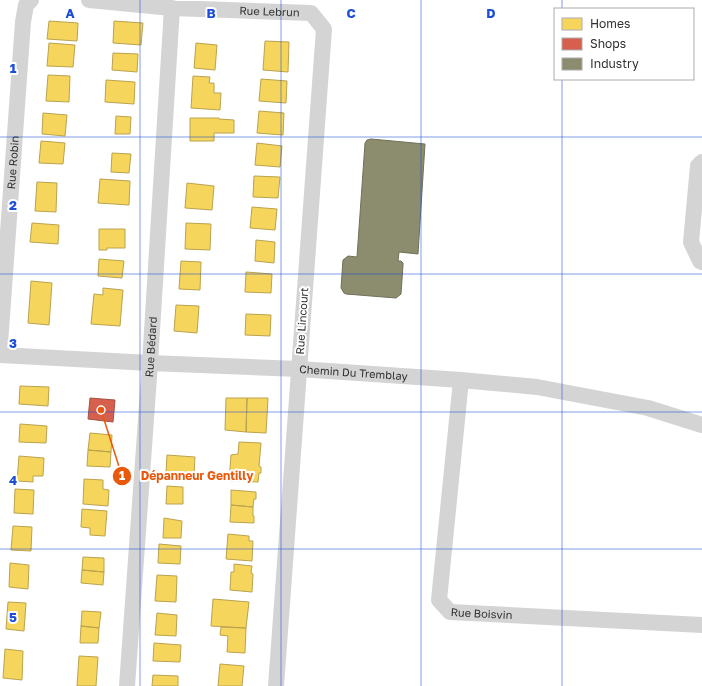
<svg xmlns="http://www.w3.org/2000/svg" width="702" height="686" font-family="'Golos Text',sans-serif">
  <rect width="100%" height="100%" fill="#fff"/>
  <path fill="#f6d55c" stroke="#baa34e" d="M49 21 78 23 77 41 47 39Z
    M114 21 143 23 141 45 113 43Z
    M265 41 289 42 288 72 263 70Z
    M49 43 75 45 73 67 47 66Z
    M196 43 217 45 215 70 194 68Z
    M113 53 138 54 137 72 112 70Z
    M48 75 70 76 69 102 46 101Z
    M193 76 210 77 209 83H214V93H221L220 110 191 108Z
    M261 79 287 81 286 103 259 101Z
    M106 80 135 82 134 104 105 102Z
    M259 111 284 113 283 135 257 133Z
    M43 113 67 115 65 136 42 134Z
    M116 116 131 117 130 134H115Z
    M190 118H219V119L234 120V133H214V141H190Z
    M41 141 65 143 63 164 39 163Z
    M257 143 282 146 280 167 255 165Z
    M112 153 131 154 129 173 111 172Z
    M254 176 280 177 278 198 253 197Z
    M100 179 130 181 129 205 98 203Z
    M37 182 57 183 56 212 35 211Z
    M187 183 214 186 212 210 185 208Z
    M252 207 277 209 275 230 250 228Z
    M32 223 59 225 58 244 30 242Z
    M186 223 211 224 210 250 185 249Z
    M99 229H125V248H107V250H99Z
    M256 240 275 242 274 263 255 261Z
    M99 259 124 261 122 278 98 276Z
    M181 261 201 262 200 290 179 289Z
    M246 272 272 274 271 293 245 292Z
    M31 281 52 283 49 325 28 323Z
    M103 288 123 290 120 326 91 324 94 294 103 295Z
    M176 305 199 306 197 333 174 331Z
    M246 314 271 315 270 336 245 335Z
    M20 386 49 387 48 406 19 404Z
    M226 398H247L246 432 225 430Z
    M247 398H268L266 433 246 432Z
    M20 424 47 426 46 443 19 442Z
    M90 433 112 435 111 452 88 450Z
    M239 442 261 443 259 466 261 467V473H259L258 482 229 481 231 455 238 454Z
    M88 450 111 452 110 467 87 466Z
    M167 455 195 457 194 475 166 473Z
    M19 456 44 458 43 476H33V482L17 481Z
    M84 479 103 480V489L109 490 108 506 83 504Z
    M167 486 183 487V504H166Z
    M15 489 34 490 33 514 14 513Z
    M231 490 256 492V499H254L253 507 231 505Z
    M231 505 253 507V516H254V523L230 522Z
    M82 509 107 511 105 536 90 535V528L81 527Z
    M164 518 182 521 181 538H163Z
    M13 526 32 527 31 551 11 550Z
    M228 534 249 536V541H253L252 561 226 559Z
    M159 544 181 546 180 564 158 563Z
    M83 557 104 558V572L82 570Z
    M10 563 29 565 28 589 9 587Z
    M234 564 252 566 251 573 253 574 252 592 230 590 231 572H234Z
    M82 570 104 572 103 585 81 583Z
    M157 575 177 576 176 602 155 601Z
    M213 599 249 602 246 628 211 626Z
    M8 602 26 603 24 631 6 629Z
    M82 611 101 612 99 628 81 626Z
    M157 613 177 615 176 636 155 635Z
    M81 626 99 628 98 643H80Z
    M221 627 246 628 245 653 227 652 228 636 220 635Z
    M154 643 181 645 180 662 153 661Z
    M5 649 23 651 22 680 3 678Z
    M79 656 98 657 96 686H77Z
    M220 664 244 666 242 686H218Z
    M153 675 178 676V686H152Z"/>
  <path fill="#d6604d" stroke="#a45144" d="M90 398 115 400 113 422 88 419Z"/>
  <path fill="#8c8c6e" stroke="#70705b" d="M371 139 425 144 418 254 399 252 398 261H401L403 263V265L401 294 396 298 346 294 344 293 341 288 343 260 348 256 357 257 365 143 367 140Z"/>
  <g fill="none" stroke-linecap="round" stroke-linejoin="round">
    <g stroke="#d4d4d4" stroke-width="16">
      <path id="s1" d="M89 0 172 8 311 13 324 29 276 686"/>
      <path d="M702 162 698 166 691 242 700 261 702 262"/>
      <path id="s2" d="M0 344 23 22 26 5 31 0"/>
      <path id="s3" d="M0 355 150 363 299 369 461 380 537 387 648 408 702 425"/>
      <path id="s4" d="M461 380 439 600 450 612 702 625"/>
      <path id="s5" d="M127 686 150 363 172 8"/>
    </g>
  </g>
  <path fill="none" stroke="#1d4ed8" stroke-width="1" stroke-opacity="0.55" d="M140 0V686M281 0V686M421 0V686M562 0V9M562 79V686M0 137H702M0 274H702M0 412H702M0 549H702"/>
  <g text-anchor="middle" stroke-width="4" stroke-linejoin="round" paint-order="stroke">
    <g font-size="11" fill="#2f2f2f" stroke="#fff">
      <text dy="4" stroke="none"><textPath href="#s1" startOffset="181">Rue Lebrun</textPath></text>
      <text dy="4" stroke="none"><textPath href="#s2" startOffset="182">Rue Robin</textPath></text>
      <text transform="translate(302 321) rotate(-86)" y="4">Rue Lincourt</text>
      <text dy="4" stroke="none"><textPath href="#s5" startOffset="340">Rue Bédard</textPath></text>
      <text dy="4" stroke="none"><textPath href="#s3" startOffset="354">Chemin Du Tremblay</textPath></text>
      <text dy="4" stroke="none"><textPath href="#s4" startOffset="269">Rue Boisvin</textPath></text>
    </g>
  </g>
  <g font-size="13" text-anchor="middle" font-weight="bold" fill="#1d4ed8" stroke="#fff" stroke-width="4" stroke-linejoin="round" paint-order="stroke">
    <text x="70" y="18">A</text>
    <text x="211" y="18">B</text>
    <text x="351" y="18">C</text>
    <text x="491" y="18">D</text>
    <text x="13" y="73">1</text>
    <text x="13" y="210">2</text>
    <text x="13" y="348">3</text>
    <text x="13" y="485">4</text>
    <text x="13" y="622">5</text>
  </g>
  <path fill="none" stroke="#e8590c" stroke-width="1.5" d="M101 410L122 476"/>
  <g fill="#e8590c" stroke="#fff" stroke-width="1.5">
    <circle cx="101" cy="410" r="4"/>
    <circle cx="122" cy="476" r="10"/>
  </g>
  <g font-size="12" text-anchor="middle" font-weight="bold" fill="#fff">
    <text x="122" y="480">1</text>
  </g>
  <g font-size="12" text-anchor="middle" font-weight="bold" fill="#e8590c" stroke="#fff" stroke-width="4" stroke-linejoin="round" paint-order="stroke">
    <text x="197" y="480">Dépanneur Gentilly</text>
  </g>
  <rect x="554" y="8" width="140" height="72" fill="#ffffff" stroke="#acacac"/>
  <rect x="562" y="18" width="20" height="12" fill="#f6d55c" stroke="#acacac"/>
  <text x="590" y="28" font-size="12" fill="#2f2f2f">Homes</text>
  <rect x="562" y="38" width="20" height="12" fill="#d6604d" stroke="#acacac"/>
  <text x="590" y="48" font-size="12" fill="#2f2f2f">Shops</text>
  <rect x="562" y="58" width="20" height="12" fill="#8c8c6e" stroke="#acacac"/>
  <text x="590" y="68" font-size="12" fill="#2f2f2f">Industry</text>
</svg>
